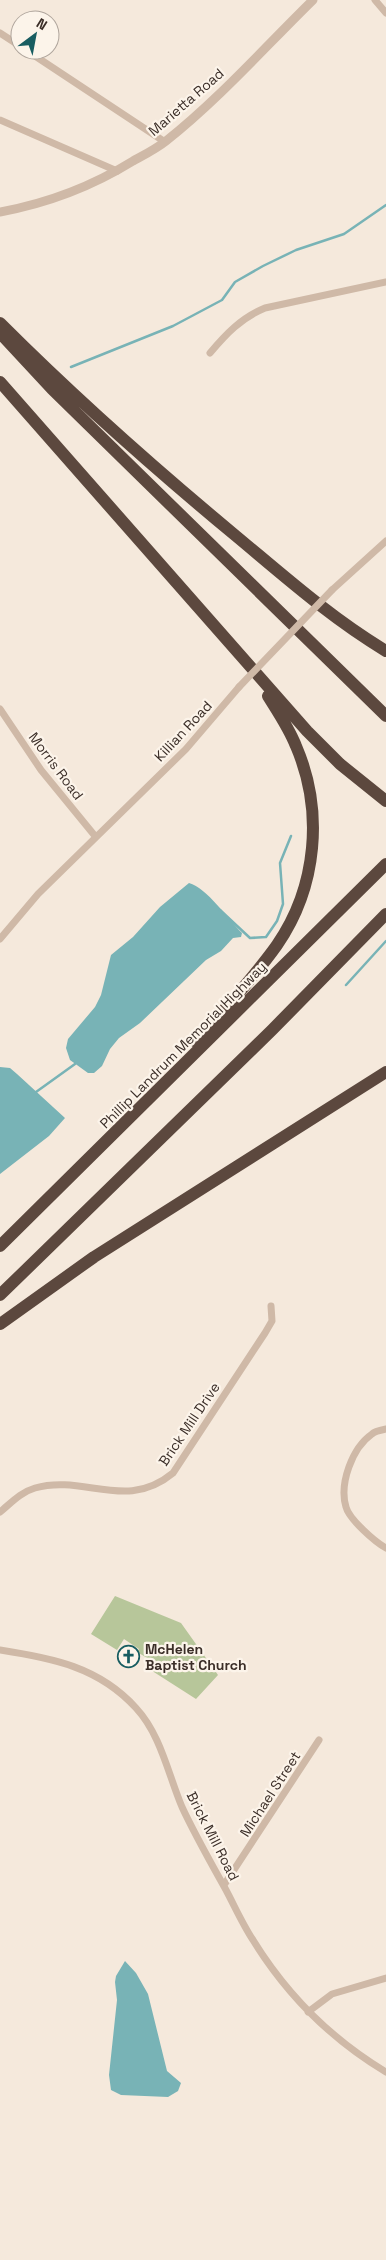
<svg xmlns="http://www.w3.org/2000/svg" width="386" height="2260" font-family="'Space Grotesk',sans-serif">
  <rect width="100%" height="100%" fill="#f5e9dc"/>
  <path fill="#b7c69a" d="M115 1596 181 1623 218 1675 196 1699 146 1667 149 1659 137 1652 139 1649 124 1639 117 1650 91 1634Z"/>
  <path fill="#78b3b6" d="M189 883C207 888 228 919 242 933L241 937 233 938 221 951 206 960 140 1023 119 1038 110 1049 102 1066 94 1073H88L70 1060 66 1048 68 1039 95 1007 101 995 111 955 133 937 160 907Z
    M0 1067 10 1068 17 1074 65 1118 49 1136 0 1174Z
    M125 1961 136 1973 148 1994 167 2071 181 2083 178 2091 168 2097 121 2095 111 2090 109 2075 117 2000 115 1982 116 1976Z"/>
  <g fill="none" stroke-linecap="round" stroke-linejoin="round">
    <path stroke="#78b3b6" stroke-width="2.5" d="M71 367 173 326 222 300 235 282 263 266 296 250 344 234 386 205
      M220 910 250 938 266 937 277 921 283 904 280 863 291 836
      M346 985 386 941
      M36 1092 75 1064"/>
    <path stroke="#cfb9a7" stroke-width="7" d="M375 0 386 13
      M0 33 20 46
      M26 50 165 142
      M0 120 117 171
      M210 353C226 334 241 318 265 308L386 282
      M332 590 386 541
      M0 709 41 770 95 836
      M0 939 38 894 186 749 239 687
      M386 1429C381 1430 375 1431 372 1434 352 1448 339 1484 346 1507 349 1519 375 1542 386 1548
      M0 1512C11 1503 21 1492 35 1488 85 1474 126 1512 173 1473L265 1333 272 1321 271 1306
      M0 1650C52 1658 99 1667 136 1708 161 1735 168 1774 182 1807 195 1835 211 1863 226 1890 235 1907 243 1925 253 1940 287 1995 331 2039 386 2072
      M224 1885 319 1740
      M308 2012 332 1994 386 1978"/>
    <path stroke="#cfb9a7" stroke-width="9" d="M0 212C49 203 91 187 133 161 144 155 156 149 166 141 219 99 265 47 313 0"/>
    <path stroke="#5c483e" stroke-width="12" d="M0 323C75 398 154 468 236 536 284 576 331 618 386 651
      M0 333 52 389 386 716
      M0 382 307 731 340 764 386 801
      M196 1042C223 1010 253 979 277 945 317 887 324 811 296 746 289 728 278 712 268 696
      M0 1246 386 864
      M0 1295 272 1030 386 914
      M0 1324 94 1257 386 1072"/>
    <path stroke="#cfb9a7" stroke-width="7" d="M239 687 332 590"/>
  </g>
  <defs>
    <symbol id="church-ring" viewBox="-11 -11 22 22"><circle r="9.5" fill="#fcf4ea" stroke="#185d61" stroke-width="1.5"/><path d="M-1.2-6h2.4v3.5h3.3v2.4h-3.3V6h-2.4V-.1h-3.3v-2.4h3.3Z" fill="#185d61"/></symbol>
  </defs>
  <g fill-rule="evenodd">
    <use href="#church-ring" x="116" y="1644" width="25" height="25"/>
  </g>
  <g text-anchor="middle" stroke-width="4.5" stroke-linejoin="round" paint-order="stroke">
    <g font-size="14" fill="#3b2e28" stroke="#fcf4ea">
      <text transform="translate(186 102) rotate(-41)" y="5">Marietta Road</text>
      <text transform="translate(183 731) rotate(-47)" y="5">Killian Road</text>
      <text transform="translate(56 766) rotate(53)" y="5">Morris Road</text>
      <text transform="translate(183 1045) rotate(-45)" y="5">Phillip Landrum Memorial Highway</text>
      <text transform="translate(189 1424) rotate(-56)" y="5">Brick Mill Drive</text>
      <text transform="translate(270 1794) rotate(-57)" y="5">Michael Street</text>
      <text transform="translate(213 1836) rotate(63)" y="5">Brick Mill Road</text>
    </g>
    <g font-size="14" font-weight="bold" fill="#3b2e28" stroke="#fcf4ea" text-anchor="start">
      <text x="145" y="1654">McHelen<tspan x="145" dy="16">Baptist Church</tspan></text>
    </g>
  </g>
  <g transform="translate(35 35) rotate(32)"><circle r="24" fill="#fcf4ea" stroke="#afa59c"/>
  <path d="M0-4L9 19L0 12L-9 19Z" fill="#185d61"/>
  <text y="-8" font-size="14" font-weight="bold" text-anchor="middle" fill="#3b2e28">N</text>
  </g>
</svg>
